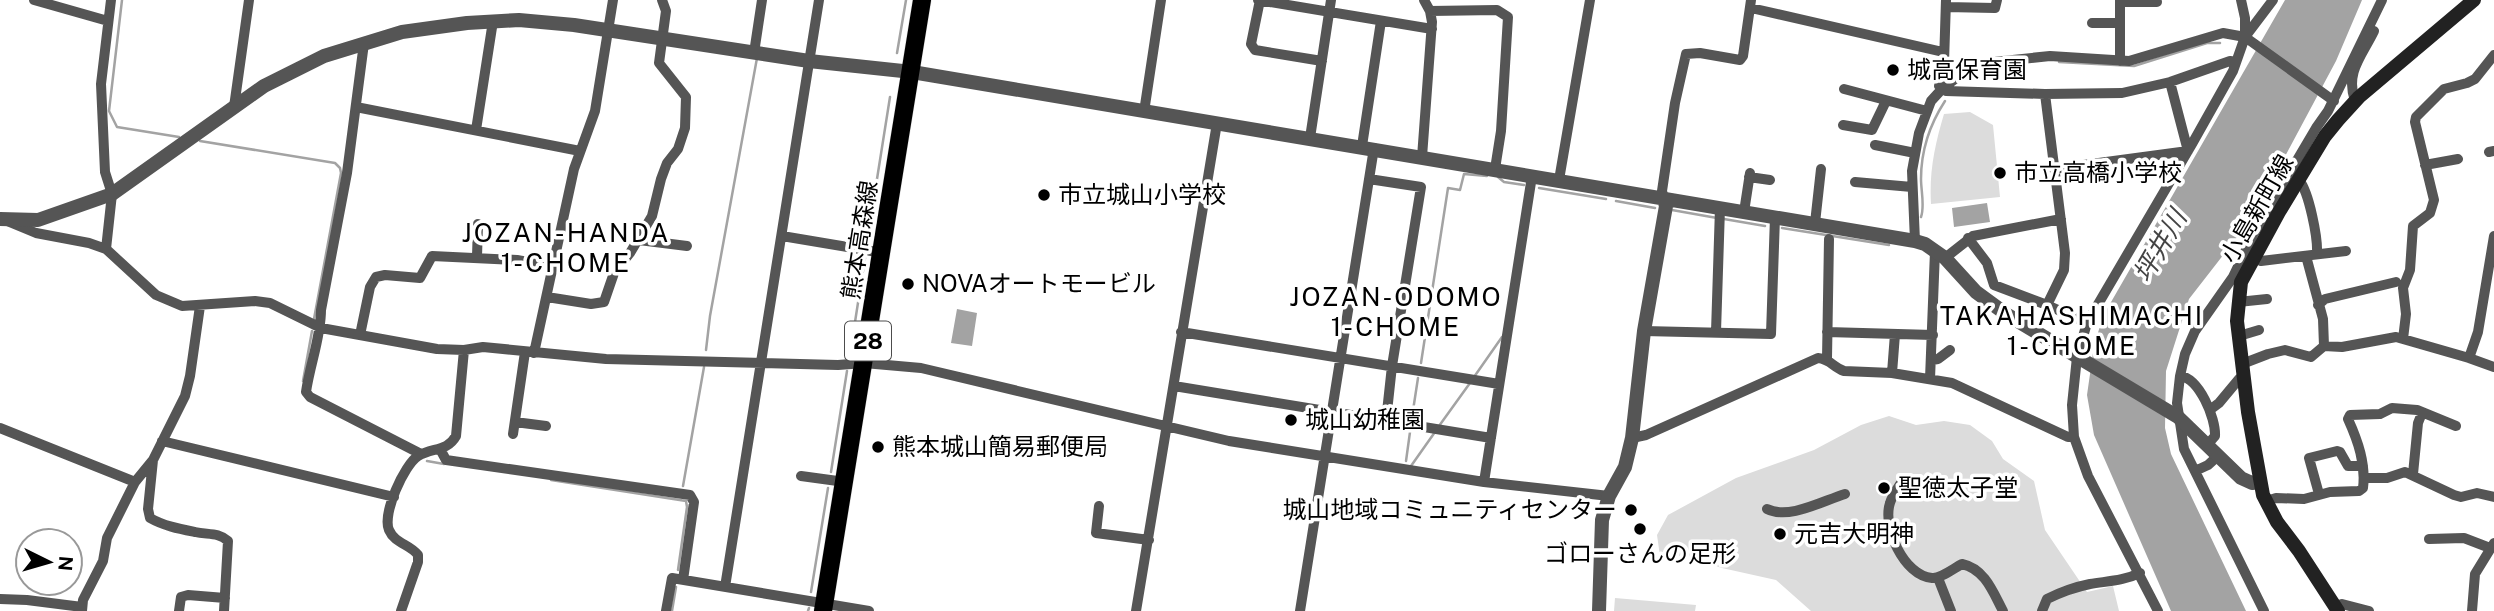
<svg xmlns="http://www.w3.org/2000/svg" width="2494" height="611" font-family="'Public Sans','Noto Sans JP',sans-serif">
  <rect width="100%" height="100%" fill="#fff"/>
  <path fill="#dcdcdc" d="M1970 112 1993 125 2000 197 1931 204C1929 172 1935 144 1944 114Z
    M1889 416 1916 425 1944 421 1970 425 1992 441 2003 459 2034 481 2045 530 2087 592 2113 586 2119 611H1811L1776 580 1722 568 1688 557 1660 556 1657 535 1668 515 1736 478 1814 450 1861 425Z
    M1615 598 1696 605 1695 611H1614Z"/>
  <path fill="#a3a3a3" d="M2285 0H2362L2336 61 2252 218 2189 299 2166 371 2165 428 2171 454 2246 611H2171L2094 435 2087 395 2094 346 2103 316Z
    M1987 203 1990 222 1954 227 1952 208Z
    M957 309 977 313 972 346 951 343Z"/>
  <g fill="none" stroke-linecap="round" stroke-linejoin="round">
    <path stroke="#a3a3a3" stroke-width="2.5" d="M122 0 109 111 117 127 179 137
      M897 53 906 0
      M2059 62 2134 66 2207 43H2220
      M1967 76 1976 69 1987 68
      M200 141 335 163 340 168 341 173 314 319
      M1498 177 1504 182 1524 185
      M1539 188 1606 199
      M1616 201 1655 208
      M1672 210 1717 218
      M1921 217C1925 206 1921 191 1921 179 1921 151 1930 124 1945 101
      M1724 219 1765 226
      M1782 228 1889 245
      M867 242 890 97
      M706 350 710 316 757 58
      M850 354 865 258
      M1421 363 1448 188 1460 190 1464 174 1487 176
      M1474 377 1502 337
      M303 381 312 331
      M1412 417 1418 378
      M1439 426 1470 383
      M427 461 444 464
      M1406 461 1410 432
      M1411 466 1435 432
      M831 472 847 371
      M551 480 686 501 687 507 678 570
      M683 486 704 367
      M811 592 828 488
      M672 611 676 587
      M808 611 809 608"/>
    <defs>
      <path id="primary" d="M823 611 922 0"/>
    </defs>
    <use href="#primary" stroke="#dbdbdb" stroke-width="19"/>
    <path stroke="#555" stroke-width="10" d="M34 0 108 21
      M1258 0 1432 29
      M1260 0 1251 44 1255 50 1322 61
      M1946 0 1944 63 1939 86 1946 91 2045 94 2122 93 2170 82 2230 61 2236 62
      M2241 0 2245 18V37
      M2120 2H2157
      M1946 7 1995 8 1997 0
      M1751 8 1943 52
      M1430 11 1497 10 1508 17 1501 131 1495 169
      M2092 23H2120
      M364 43 347 173 321 310C321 337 310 364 306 392L310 397 421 454
      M754 53 762 0
      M2120 61V0
      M2170 82 2188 151
      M1844 89 1927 111
      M2045 94 2065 253 2064 270 2047 305 2087 323
      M2355 101C2345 72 2362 56 2374 31
      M234 107 249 0
      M356 107 580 151
      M1144 112 1161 0
      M1843 125 1872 130 1886 101
      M476 130 493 21
      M1310 138 1331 0
      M1875 145 1915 153
      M1362 146 1381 21
      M2489 152 2494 151
      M1422 157 1432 22 1430 11 1424 0
      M2425 165 2458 159
      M2054 169 2188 151
      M1749 177 1770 180
      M1369 179 1421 187 1392 366 1386 421
      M1559 180 1590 0
      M2299 180C2309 192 2318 238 2317 254
      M1855 182 1912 187
      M1664 199 1662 191 1675 103 1686 54 1700 53 1740 60 1743 56 1751 0
      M1744 212 1750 173
      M7 221 36 233 89 243 106 249 156 295 182 306 255 301 270 303 321 328 437 349 464 350 483 347 606 359 838 365 864 363 921 368 1229 441 1484 482 1609 496
      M1815 223 1821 169
      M782 236 883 253
      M1968 238 1987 263 1994 285 2047 305
      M639 240 687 246
      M1915 241 1912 171 1919 133 1931 101 1942 89 1974 64 2050 56 2129 61 2223 33 2245 37 2334 101
      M106 249 112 194 105 172 101 84 111 0
      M2306 256 2323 319 2324 346
      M477 257 478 224
      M2253 257 2261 261 2346 251
      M1945 258 1973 236 2061 219
      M547 297 591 304 604 302 614 273 630 253 652 216 661 179 667 163 678 149 685 128 686 97 659 63 666 11 662 0
      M2238 302 2267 299
      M2318 305 2325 299 2396 282
      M1644 331 1771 334 1775 217
      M1181 332 1499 384
      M1716 332 1720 208
      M1827 332 1933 335
      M360 335 370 287 376 277 385 275 420 278 432 256 517 260 555 267
      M2239 336 2259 330
      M2403 339 2406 314 2403 288 2410 270 2413 226 2430 213 2434 200 2415 122 2416 117 2444 89 2467 83 2475 79 2494 55
      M534 353 574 169 595 111 613 0
      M2469 358 2478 332 2494 236
      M1827 359 1829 239
      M1932 360 1938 359 1950 350
      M2242 364 2268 354 2285 350 2311 357 2324 346 2342 347 2396 337 2469 358 2494 367
      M1892 373 1895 334
      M2180 376C2199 378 2216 418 2215 436L2208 444
      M1930 379 1935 251
      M1174 386 1491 438
      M2211 409 2219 403 2239 379 2244 378
      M515 422 546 426
      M0 428 135 482
      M513 434 525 352
      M1632 438 1646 435 1818 358C1830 359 1833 367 1844 371L1892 373 1952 383 2068 437H2074
      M162 441 394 497
      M440 449 446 460 690 495 694 502 683 580
      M153 460 148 509 150 518C164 526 180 529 195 532 208 535 218 532 228 541L224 611
      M2195 471 2208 465 2219 455
      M2413 474 2418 423 2422 413
      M801 476 845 482
      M2364 478H2387L2405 472 2454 495 2461 497 2477 493 2494 497
      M1484 482 1532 176
      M1901 483C1897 489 1892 496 1890 503 1882 527 1904 576 1932 578 1940 579 1954 568 1962 564 1985 569 1993 592 2003 611
      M2319 494 2309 458 2337 451 2340 452 2348 466H2363
      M2266 501 2276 498 2304 499 2330 492 2359 491 2363 488C2366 464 2358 441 2348 419L2350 415 2380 414 2392 408 2417 410 2456 426
      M1099 506 1096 533 1149 540
      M1767 509C1789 520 1822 501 1845 494
      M2429 539 2464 538 2490 548
      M1938 578 1951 611
      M725 587 819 0
      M0 599 27 600 82 607
      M2336 606 2342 604 2369 611
      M82 611 83 600 103 561 107 538 135 482 153 460 185 396 190 376 200 306
      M179 611 181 597 188 595 225 598
      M401 611 418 562V555C410 544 395 544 389 530 382 514 404 465 418 456 432 447 447 452 456 436L464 350
      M666 611 672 578 869 611
      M1136 611 1217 123
      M1300 611 1374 148
      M2042 611 2047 599C2061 592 2075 587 2090 584 2108 581 2123 581 2140 573
      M2158 611 2088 476 2074 437 2072 405 2077 357 2087 323 2192 144 2233 71 2245 37 2273 0
      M2264 611 2184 449 2177 403 2180 376 2185 354 2195 331 2233 277 2253 235 2316 128 2328 111 2382 0
      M2472 611 2475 574 2494 543"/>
    <path stroke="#555" stroke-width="14" d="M0 219 38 220 112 194 264 86 324 56 402 32 467 23 519 20 574 25 809 61 912 72 1915 241 1925 244 1945 258 1976 292 2006 314 2178 417 2241 478 2252 483 2259 482
      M1599 611 1602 520 1609 496 1625 467 1632 438 1644 331 1666 206 1664 199"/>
    <path stroke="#222" stroke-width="14" d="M2338 611 2299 551 2277 522 2263 495 2248 412 2237 321 2241 282 2279 212 2325 136 2338 120 2359 97 2474 0"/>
    <use href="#primary" stroke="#000" stroke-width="18"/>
  </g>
  <g fill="#000" stroke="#fff" stroke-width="2.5">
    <circle cx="1893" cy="70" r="7"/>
    <circle cx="2000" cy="173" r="7"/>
    <circle cx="1044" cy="195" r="7"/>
    <circle cx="908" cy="284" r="7"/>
    <circle cx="1291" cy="420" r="7"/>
    <circle cx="878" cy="447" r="7"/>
    <circle cx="1884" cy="488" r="7"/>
    <circle cx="1631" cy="510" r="7"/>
    <circle cx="1640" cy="529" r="7"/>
    <circle cx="1780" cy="534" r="7"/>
  </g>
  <g text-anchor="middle" stroke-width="7" stroke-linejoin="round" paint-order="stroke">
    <rect fill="#fff" stroke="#4c4c4c" stroke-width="2" x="845" y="321.5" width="46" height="39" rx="5"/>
    <g font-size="23" font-weight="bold" fill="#000">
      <text x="868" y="349">28</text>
    </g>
    <g font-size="24" fill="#000" stroke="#fff" text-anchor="start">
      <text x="1907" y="78">城高保育園</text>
      <text x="2014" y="181">市立高橋小学校</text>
      <text x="1058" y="203">市立城山小学校</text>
      <text x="922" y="292">NOVAオートモービル</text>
      <text x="1305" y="428">城山幼稚園</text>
      <text x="892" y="455">熊本城山簡易郵便局</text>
      <text x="1898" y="496">聖徳太子堂</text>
      <text x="1617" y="518" text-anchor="end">城山地域コミュニティセンター</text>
      <text x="1794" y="542">元吉大明神</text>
      <text x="1640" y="562" text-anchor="middle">ゴローさんの足形</text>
    </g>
    <g font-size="24" fill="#000" stroke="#fff">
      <text transform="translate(2257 209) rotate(-60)" y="8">小島新町線</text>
      <text transform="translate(860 240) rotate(-81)" y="8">熊本高森線</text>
    </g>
    <g font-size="26" letter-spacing="2" fill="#000" stroke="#fff">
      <text x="566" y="242">JOZAN-HANDA<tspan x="566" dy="30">1-CHOME</tspan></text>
      <text x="1396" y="306">JOZAN-ODOMO<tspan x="1396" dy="30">1-CHOME</tspan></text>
      <text x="2072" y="325">TAKAHASHIMACHI<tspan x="2072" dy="30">1-CHOME</tspan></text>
    </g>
    <g font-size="26" font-style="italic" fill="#444" stroke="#fff">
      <text transform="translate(2160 246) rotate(-60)" y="9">坪井川</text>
    </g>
  </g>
  <g transform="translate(49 562) rotate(95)"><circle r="33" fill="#ffffff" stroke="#999999" stroke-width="2"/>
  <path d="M0-5L12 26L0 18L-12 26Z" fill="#000000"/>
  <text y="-10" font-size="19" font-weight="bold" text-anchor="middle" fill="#000000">N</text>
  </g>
</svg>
